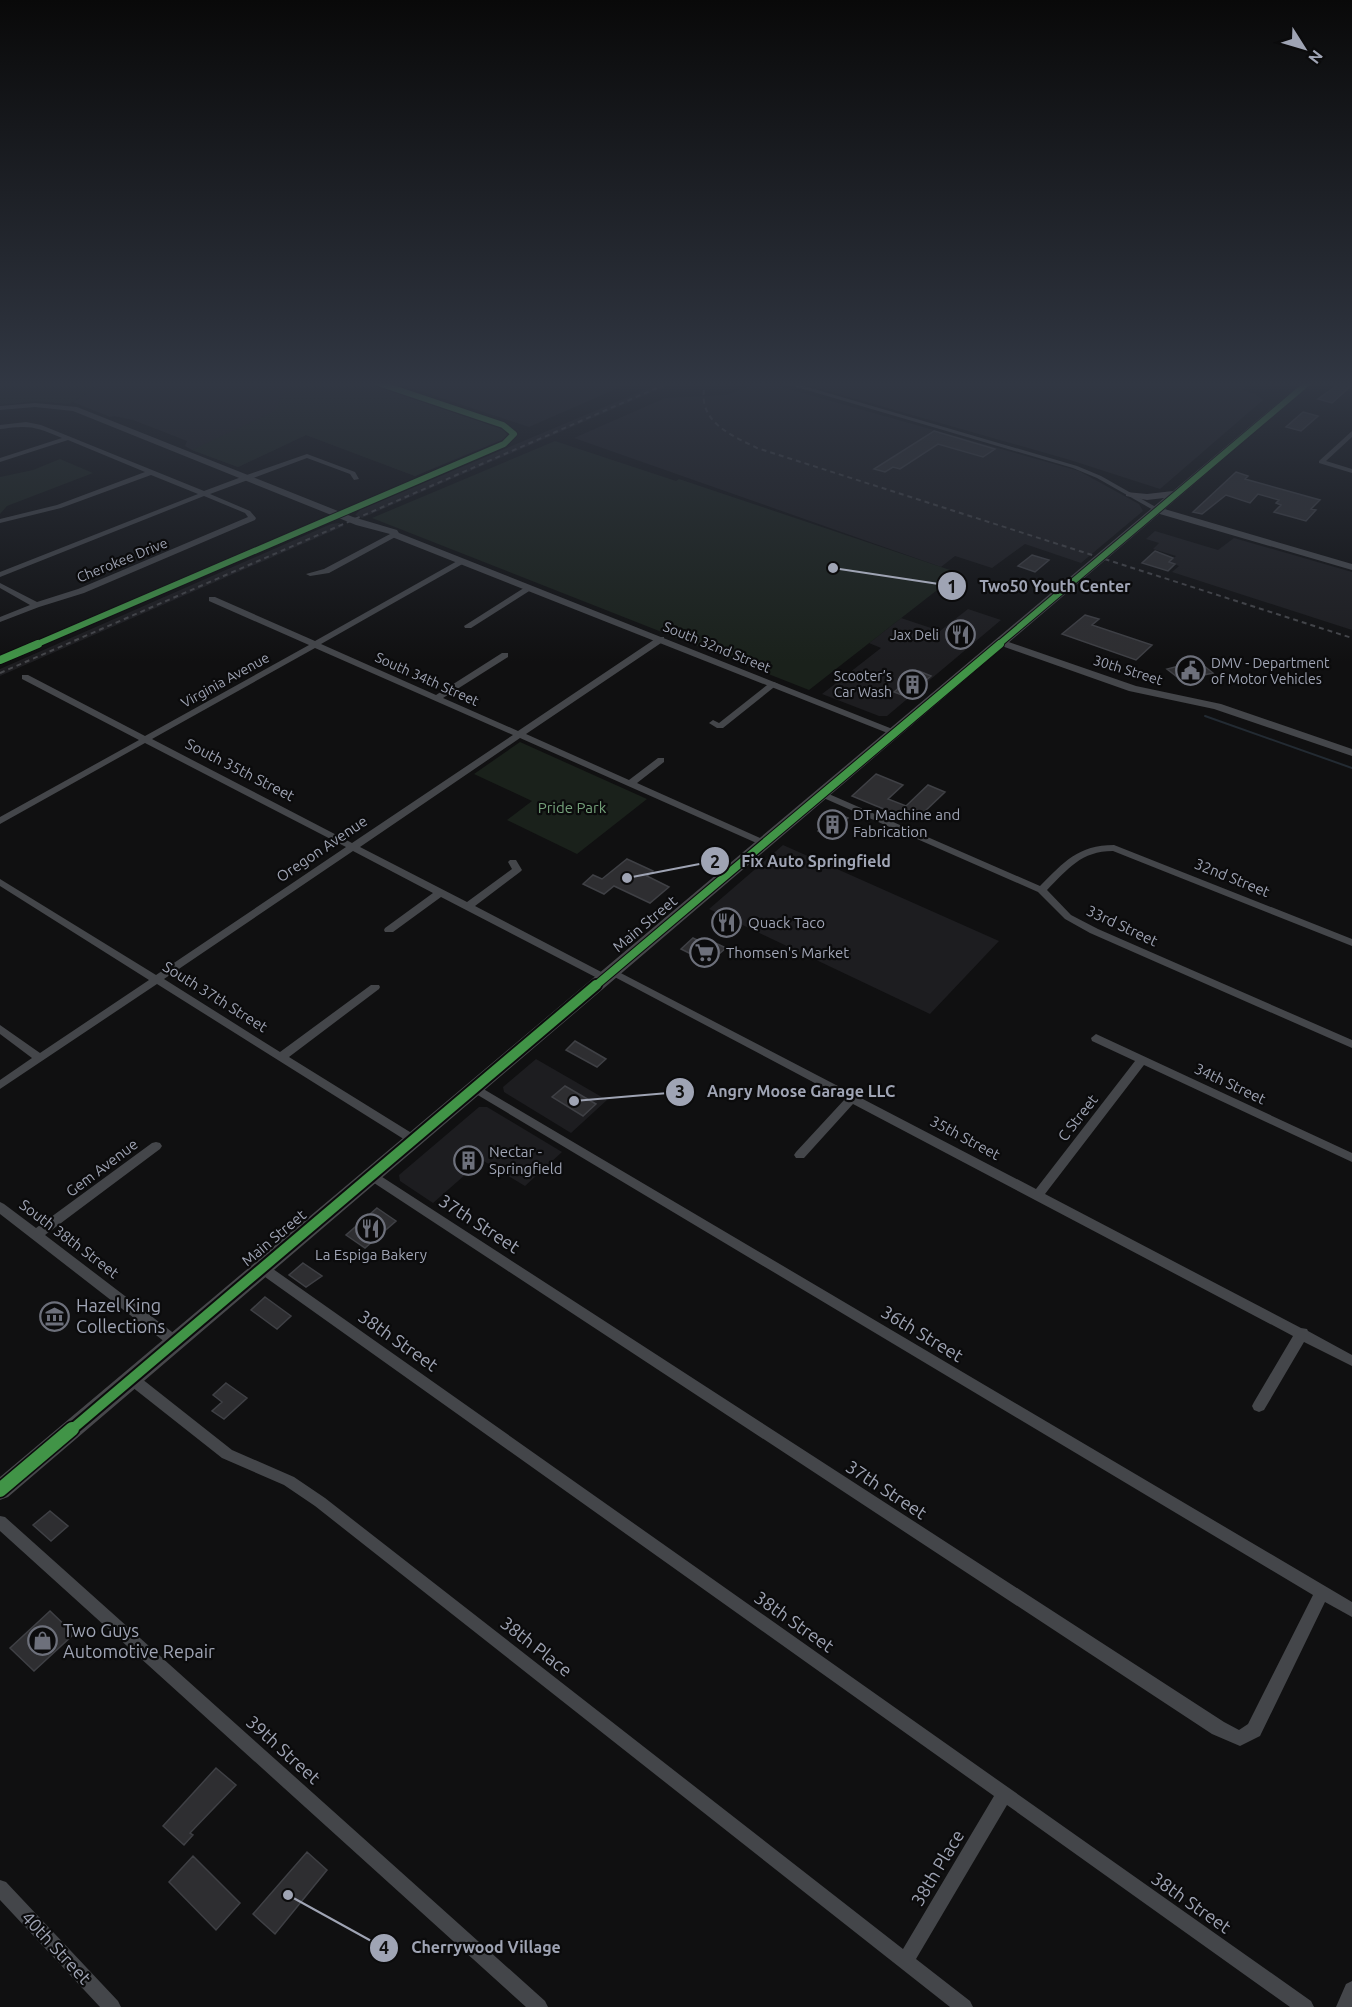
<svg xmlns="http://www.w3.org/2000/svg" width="1352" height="2007" font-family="Ubuntu,sans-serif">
  <rect width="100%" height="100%" fill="#101011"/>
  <path fill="#1d1d20" d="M100 381H273L286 385 360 381 504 430 507 434 504 439 415 476 306 435 238 467 192 450 185 446 187 441 133 420 114 416 110 417 73 402 97 387Z
    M390 381H634L529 427Z
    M666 381H678L362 518 355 515 360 510Z
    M760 381 1079 471 1139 504 1143 511 1081 563 1025 544 992 568 955 556 941 567 574 438 665 398 727 395Z
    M793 381H1252L1242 390 1255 394 1263 400 1160 489 1070 460Z
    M339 523 344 526 0 676V669L331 524Z
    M1155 531 1218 550 1234 538 1352 572V630L1172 572 1179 566 1169 562 1176 556 1153 549 1159 543 1146 539Z
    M968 609 1001 620 887 716H879L822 694 881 648 869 643 901 618 940 631Z
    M783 845 999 941 930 1014 709 909Z
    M536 1059 607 1100 571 1133 504 1092 503 1087Z
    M479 1107H487L562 1152 525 1186 482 1160 433 1203 400 1181 399 1175Z"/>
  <path fill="#1a211b" d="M0 381H100L97 387 69 404 36 401 0 405Z
    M273 381H360L504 430 507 436 415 476 306 435 238 467 192 450 275 411 286 385Z
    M555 441 676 481 679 479 959 573 809 690 372 518Z
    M60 459 93 473 7 506 0 514V477L33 470Z
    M520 742 647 799 577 854 507 820 532 801 474 774Z"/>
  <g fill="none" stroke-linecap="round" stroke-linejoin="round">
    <path stroke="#232b33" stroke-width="2" d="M1205 716 1352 768"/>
  </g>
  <path fill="#2e2e31" stroke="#3f4045" stroke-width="1.5" d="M1343 381H1352V385L1332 403 1318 399Z
    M1303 412 1318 416 1301 431 1286 427Z
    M934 431 995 449 983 457 938 444 900 469 893 467 885 472 874 469Z
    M1236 472 1248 476 1245 479 1320 500 1311 509 1316 510 1306 521 1274 512 1281 505 1276 503 1279 500 1258 494 1250 503 1226 495 1202 514 1193 512Z
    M1155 551 1173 558 1169 562 1175 564 1168 571 1142 563Z
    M1032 555 1049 560 1035 572 1018 566Z
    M1085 615 1099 619 1092 625 1152 645 1136 660 1062 634Z
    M1198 661 1213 673 1181 680 1167 669Z
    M919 671 931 676 907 697 894 692Z
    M876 774 903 785 888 799 906 806 928 785 945 792 923 813 916 810 908 819 852 796Z
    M826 813 833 816 836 813 848 818 828 836 818 831 825 822 819 820Z
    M627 859 653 871 647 876 669 887 650 903 614 886 604 894 583 884 593 875 602 879Z
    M693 938 709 946 713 942 726 948 712 960 708 958 705 961 681 949Z
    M575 1041 606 1059 597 1067 566 1050Z
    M565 1086 596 1104 583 1116 552 1097Z
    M468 1153 480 1160 468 1170 457 1163Z
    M377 1208 396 1221 365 1248 346 1235Z
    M303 1263 322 1276 306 1287 289 1275Z
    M265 1297 291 1316 277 1329 251 1310Z
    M226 1383 247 1398 224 1419 212 1411 222 1402 213 1395Z
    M50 1511 68 1526 51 1541 33 1525Z
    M50 1611 74 1634 34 1671 10 1648Z
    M216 1768 236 1785 190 1833 193 1835 184 1845 163 1826Z
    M307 1852 327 1870 275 1934 253 1914Z
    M193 1856 240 1903 216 1930 169 1882Z"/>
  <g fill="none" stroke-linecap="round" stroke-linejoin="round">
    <path fill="#44464a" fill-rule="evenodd" d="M776 381H787L1077 466 1101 476 1161 510 1155 511 1097 478 1073 468Z
      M26 422 41 425 204 491 244 476 307 454 355 472 359 479 354 480 350 474 307 458 210 494 250 511 256 518 255 520 84 593 39 607 0 622V617L30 605 0 588V583L37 602 78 589 248 517 245 513 204 496 0 577V572L198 494 151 475 61 508 0 523V519L57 505 145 472 68 440 0 462V458L62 438C34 426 30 425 0 429V425Z
      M1352 431V437L1326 461 1352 469V473L1319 463V461Z
      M392 533 399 535 329 573 310 576 306 574 324 569Z
      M459 560 466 562 321 644 436 695 502 653H508V657L443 698 518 731 658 637H664V641L526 734 629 780 658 758H664V762L637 783 767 841 769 843 767 845H761L520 738 360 847 467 902 512 869 508 862 510 860H516L522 870 520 872 475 906 609 976 610 978 609 980H601L441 897 393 932H385L384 930 385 928 433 893 353 851 164 979 280 1052 371 985H379L380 987 379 989 289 1057 418 1137 420 1140 418 1143H410L157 984 0 1089V1080L32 1058 0 1034V1025L40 1053 149 980 0 886V879L156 975 346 847 145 743 0 824V817L139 740 22 679V675H28L145 736 309 645 209 601V597H215L315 641ZM315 648 513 735 352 843 152 739Z
      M527 586 534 588 471 628H465L464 626Z
      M771 682H774L778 684 723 728H717L709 723 713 720 719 723Z
      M822 791 1040 886C1064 862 1078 845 1114 845L1352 939V946L1113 851C1081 851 1068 869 1047 890L1071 915 1098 929 1352 1040V1048L1090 933 1065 919 1038 892 819 796 817 794Z
      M613 969 1036 1189 1135 1061 1092 1041 1091 1038 1096 1034 1352 1153V1162L1144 1065 1045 1194 1301 1328 1307 1329 1308 1331 1352 1355V1366L1304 1342 1264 1410 1259 1412 1254 1410 1252 1406 1254 1402 1293 1336 853 1104 804 1158H796L794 1155 796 1152 845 1099 609 974 608 972 609 970Z
      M475 1084 1352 1602V1617L1325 1602 1260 1736 1240 1746 1212 1734 368 1179 366 1176 368 1173H376L1224 1722 1239 1730 1248 1724 1313 1595 471 1091 469 1088 471 1085Z
      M156 1142 160 1143 162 1146 160 1149 45 1235 180 1338 181 1342 180 1346 175 1347 170 1346 0 1214V1202L4 1204 36 1228 152 1143Z
      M262 1263 266 1264 1311 2001 1314 2007H1290L1007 1805 916 1959 970 2001 973 2007H950L315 1506 284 1485 222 1458 127 1383 125 1379 127 1375 132 1373 137 1375 232 1450 294 1477 325 1498 903 1949 994 1796 258 1272 256 1268 258 1264Z
      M0 1516 5 1517 545 2001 548 2007H526L0 1531Z
      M0 1880 6 1882 118 2001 121 2007H100L0 1900Z
      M1352 1981V2007H1336L1346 1984Z"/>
    <path fill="#44464a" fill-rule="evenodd" d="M35 403 77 407 353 517 397 530 399 533 900 732 898 734H890L392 537 390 534 356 525 73 411 35 407 0 410V406Z
      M1000 639 1136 686 1221 704 1352 749V756L1214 709 1129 691 996 644 995 642Z"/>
    <path fill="#484a4e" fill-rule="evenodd" d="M1153 508H1161L1352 564V570L1153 512Z"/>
    <path fill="#47474b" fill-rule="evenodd" d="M1304 381H1315L8 1497 0 1500V1477L1164 498 1147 500 1126 496V492L1147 494 1173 491Z"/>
    <path stroke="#45464a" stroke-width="2" stroke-dasharray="5 4" stroke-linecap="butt" d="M706 381C694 419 728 434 757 448L1352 638
      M0 673 673 381"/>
    <defs>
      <path id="cycleway-far3" d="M35 645 504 444 514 434 503 425 372 381
        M998 645 1310 381"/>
      <path id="cycleway-far2" d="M0 660 38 644
        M594 987 1000 644"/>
      <path id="cycleway-far1" d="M70 1431 596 985"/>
      <path id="cycleway" d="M0 1490 72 1429"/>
    </defs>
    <use href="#cycleway-far3" stroke="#0b0b0c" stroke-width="8"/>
    <use href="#cycleway-far2" stroke="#0b0b0c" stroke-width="10"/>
    <use href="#cycleway-far1" stroke="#0b0b0c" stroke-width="14"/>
    <use href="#cycleway" stroke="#0b0b0c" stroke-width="17"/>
    <use href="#cycleway-far3" stroke="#419447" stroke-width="6"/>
    <use href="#cycleway-far2" stroke="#419447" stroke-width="8"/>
    <use href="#cycleway-far1" stroke="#419447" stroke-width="10"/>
    <use href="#cycleway" stroke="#419447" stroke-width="14"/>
  </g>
  <linearGradient id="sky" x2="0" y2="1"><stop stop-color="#090909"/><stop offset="0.58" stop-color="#313743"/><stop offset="1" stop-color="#313743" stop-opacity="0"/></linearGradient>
  <rect width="1352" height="662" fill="url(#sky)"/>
  <defs>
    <symbol id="restaurant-ring" viewBox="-11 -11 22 22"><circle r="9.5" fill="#0b0b0c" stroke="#6d707b" stroke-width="1.5"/><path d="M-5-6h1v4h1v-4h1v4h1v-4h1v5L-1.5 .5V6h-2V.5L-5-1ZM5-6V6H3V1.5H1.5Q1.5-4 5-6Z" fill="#6d707b"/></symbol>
    <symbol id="civic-ring" viewBox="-11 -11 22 22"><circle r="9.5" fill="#0b0b0c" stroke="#6d707b" stroke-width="1.5"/><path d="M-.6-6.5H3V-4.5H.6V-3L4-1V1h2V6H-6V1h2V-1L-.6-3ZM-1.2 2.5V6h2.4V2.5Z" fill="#6d707b"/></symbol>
    <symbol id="building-ring" viewBox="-11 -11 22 22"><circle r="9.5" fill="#0b0b0c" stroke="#6d707b" stroke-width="1.5"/><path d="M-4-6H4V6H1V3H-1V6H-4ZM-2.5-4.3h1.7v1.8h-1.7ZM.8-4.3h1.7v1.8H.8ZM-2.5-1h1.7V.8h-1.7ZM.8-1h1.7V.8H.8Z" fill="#6d707b"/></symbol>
    <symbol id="supermarket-ring" viewBox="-11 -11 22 22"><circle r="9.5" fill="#0b0b0c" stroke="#6d707b" stroke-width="1.5"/><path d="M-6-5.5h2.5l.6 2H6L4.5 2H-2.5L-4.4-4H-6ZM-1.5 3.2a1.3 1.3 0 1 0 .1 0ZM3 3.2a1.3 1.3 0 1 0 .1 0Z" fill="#6d707b"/></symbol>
    <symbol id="museum-ring" viewBox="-11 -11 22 22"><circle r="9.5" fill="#0b0b0c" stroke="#6d707b" stroke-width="1.5"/><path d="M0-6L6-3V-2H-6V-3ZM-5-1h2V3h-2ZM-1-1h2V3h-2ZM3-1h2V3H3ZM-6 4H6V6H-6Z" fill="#6d707b"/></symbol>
    <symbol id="shop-ring" viewBox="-11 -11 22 22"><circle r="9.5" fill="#0b0b0c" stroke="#6d707b" stroke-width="1.5"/><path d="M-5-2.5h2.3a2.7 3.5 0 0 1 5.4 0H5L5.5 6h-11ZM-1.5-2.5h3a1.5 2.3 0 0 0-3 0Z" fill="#6d707b"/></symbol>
  </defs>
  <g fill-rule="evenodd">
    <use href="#restaurant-ring" x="944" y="618" width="33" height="33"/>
    <use href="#civic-ring" x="1174" y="654" width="33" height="33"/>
    <use href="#building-ring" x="896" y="668" width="33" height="33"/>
    <use href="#building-ring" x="816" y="808" width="33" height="33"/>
    <use href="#restaurant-ring" x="710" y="906" width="33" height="33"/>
    <use href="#supermarket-ring" x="688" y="936" width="33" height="33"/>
    <use href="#building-ring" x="452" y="1144" width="33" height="33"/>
    <use href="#restaurant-ring" x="354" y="1212" width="33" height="33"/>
    <use href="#museum-ring" x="38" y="1300" width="33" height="33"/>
    <use href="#shop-ring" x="26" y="1624" width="33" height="33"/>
  </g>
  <g text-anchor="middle" stroke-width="4.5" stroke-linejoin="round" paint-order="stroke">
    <g font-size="14" fill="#9fa4b4" stroke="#0b0b0c">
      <text transform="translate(122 560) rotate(-22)" y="5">Cherokee Drive</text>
      <text transform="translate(717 647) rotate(22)" y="5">South 32nd Street</text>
      <text transform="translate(1128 670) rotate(17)" y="5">30th Street</text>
      <text transform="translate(427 679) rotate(24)" y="5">South 34th Street</text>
      <text transform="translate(225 680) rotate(-29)" y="5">Virginia Avenue</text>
    </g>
    <g font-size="14" fill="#9fa4b4" stroke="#0b0b0c" text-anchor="end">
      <text x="939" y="640">Jax Deli</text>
      <text x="1211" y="668" text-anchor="start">DMV - Department<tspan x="1211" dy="16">of Motor Vehicles</tspan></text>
      <text x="892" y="681">Scooter’s<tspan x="892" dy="16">Car Wash</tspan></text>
    </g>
    <g font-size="15" fill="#9fa4b4" stroke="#0b0b0c">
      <text transform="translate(240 770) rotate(27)" y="5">South 35th Street</text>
      <text transform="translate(322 849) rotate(-34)" y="5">Oregon Avenue</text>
      <text transform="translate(1232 878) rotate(22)" y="5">32nd Street</text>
      <text transform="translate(645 924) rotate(-40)" y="5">Main Street</text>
      <text transform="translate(1122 926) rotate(25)" y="5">33rd Street</text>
      <text transform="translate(215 997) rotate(32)" y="5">South 37th Street</text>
      <text transform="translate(1230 1084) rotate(25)" y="5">34th Street</text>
      <text transform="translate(1078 1118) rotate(-52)" y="5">C Street</text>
      <text transform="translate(965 1138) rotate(28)" y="5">35th Street</text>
      <text transform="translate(102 1168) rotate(-37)" y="5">Gem Avenue</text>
      <text transform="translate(274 1238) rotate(-40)" y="5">Main Street</text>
      <text transform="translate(69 1239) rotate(37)" y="5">South 38th Street</text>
    </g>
    <g font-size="15" fill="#74a17a" stroke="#0b0b0c">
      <text x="572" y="813">Pride Park</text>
    </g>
    <g font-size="15" fill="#9fa4b4" stroke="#0b0b0c" text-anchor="start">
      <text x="853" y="820">DT Machine and<tspan x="853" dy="17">Fabrication</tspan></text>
      <text x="748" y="928">Quack Taco</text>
      <text x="726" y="958">Thomsen's Market</text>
      <text x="489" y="1157">Nectar -<tspan x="489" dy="17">Springfield</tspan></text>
      <text x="371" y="1260" text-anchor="middle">La Espiga Bakery</text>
    </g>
    <g font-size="18" fill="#9fa4b4" stroke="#0b0b0c">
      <text transform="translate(479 1224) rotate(33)" y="6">37th Street</text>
      <text transform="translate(922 1334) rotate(31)" y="6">36th Street</text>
      <text transform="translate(398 1341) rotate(35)" y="6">38th Street</text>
      <text transform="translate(886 1490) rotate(33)" y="6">37th Street</text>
      <text transform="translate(794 1622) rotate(35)" y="6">38th Street</text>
      <text transform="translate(536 1647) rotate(38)" y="6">38th Place</text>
      <text transform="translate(283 1750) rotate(42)" y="6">39th Street</text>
      <text transform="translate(938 1868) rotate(-59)" y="6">38th Place</text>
      <text transform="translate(1191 1903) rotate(35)" y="6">38th Street</text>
      <text transform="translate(56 1948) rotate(47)" y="6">40th Street</text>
    </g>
    <g font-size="18" fill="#9fa4b4" stroke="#0b0b0c" text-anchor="start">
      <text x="76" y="1312">Hazel King<tspan x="76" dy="21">Collections</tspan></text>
      <text x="63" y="1637">Two Guys<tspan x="63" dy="21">Automotive Repair</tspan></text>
    </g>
  </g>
  <path fill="none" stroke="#9fa4b4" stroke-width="2" d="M833 568L952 586M627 878L715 861M574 1101L680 1092M288 1895L384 1948"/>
  <g fill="#9fa4b4" stroke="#0b0b0c" stroke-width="2">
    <circle cx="833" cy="568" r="6"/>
    <circle cx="627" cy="878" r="6"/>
    <circle cx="574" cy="1101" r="6"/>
    <circle cx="288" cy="1895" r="6"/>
    <circle cx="952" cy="586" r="15"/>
    <circle cx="715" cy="861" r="15"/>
    <circle cx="680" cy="1092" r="15"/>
    <circle cx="384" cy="1948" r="15"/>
  </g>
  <g font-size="18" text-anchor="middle" font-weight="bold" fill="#111">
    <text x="952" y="593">1</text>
    <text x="715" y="868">2</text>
    <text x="680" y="1098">3</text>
    <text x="384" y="1954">4</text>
  </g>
  <g font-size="16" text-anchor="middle" font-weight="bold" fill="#9fa4b4" stroke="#0b0b0c" stroke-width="4.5" stroke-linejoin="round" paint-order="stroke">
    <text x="1055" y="592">Two50 Youth Center</text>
    <text x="816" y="867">Fix Auto Springfield</text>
    <text x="801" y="1097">Angry Moose Garage LLC</text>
    <text x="486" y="1953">Cherrywood Village</text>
  </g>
  <g transform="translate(1304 48) rotate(127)" stroke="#0b0b0c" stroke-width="4.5" paint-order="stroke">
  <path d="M0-4.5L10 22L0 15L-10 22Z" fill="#9fa4b4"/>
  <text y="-9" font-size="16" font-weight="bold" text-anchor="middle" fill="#9fa4b4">N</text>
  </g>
</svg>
